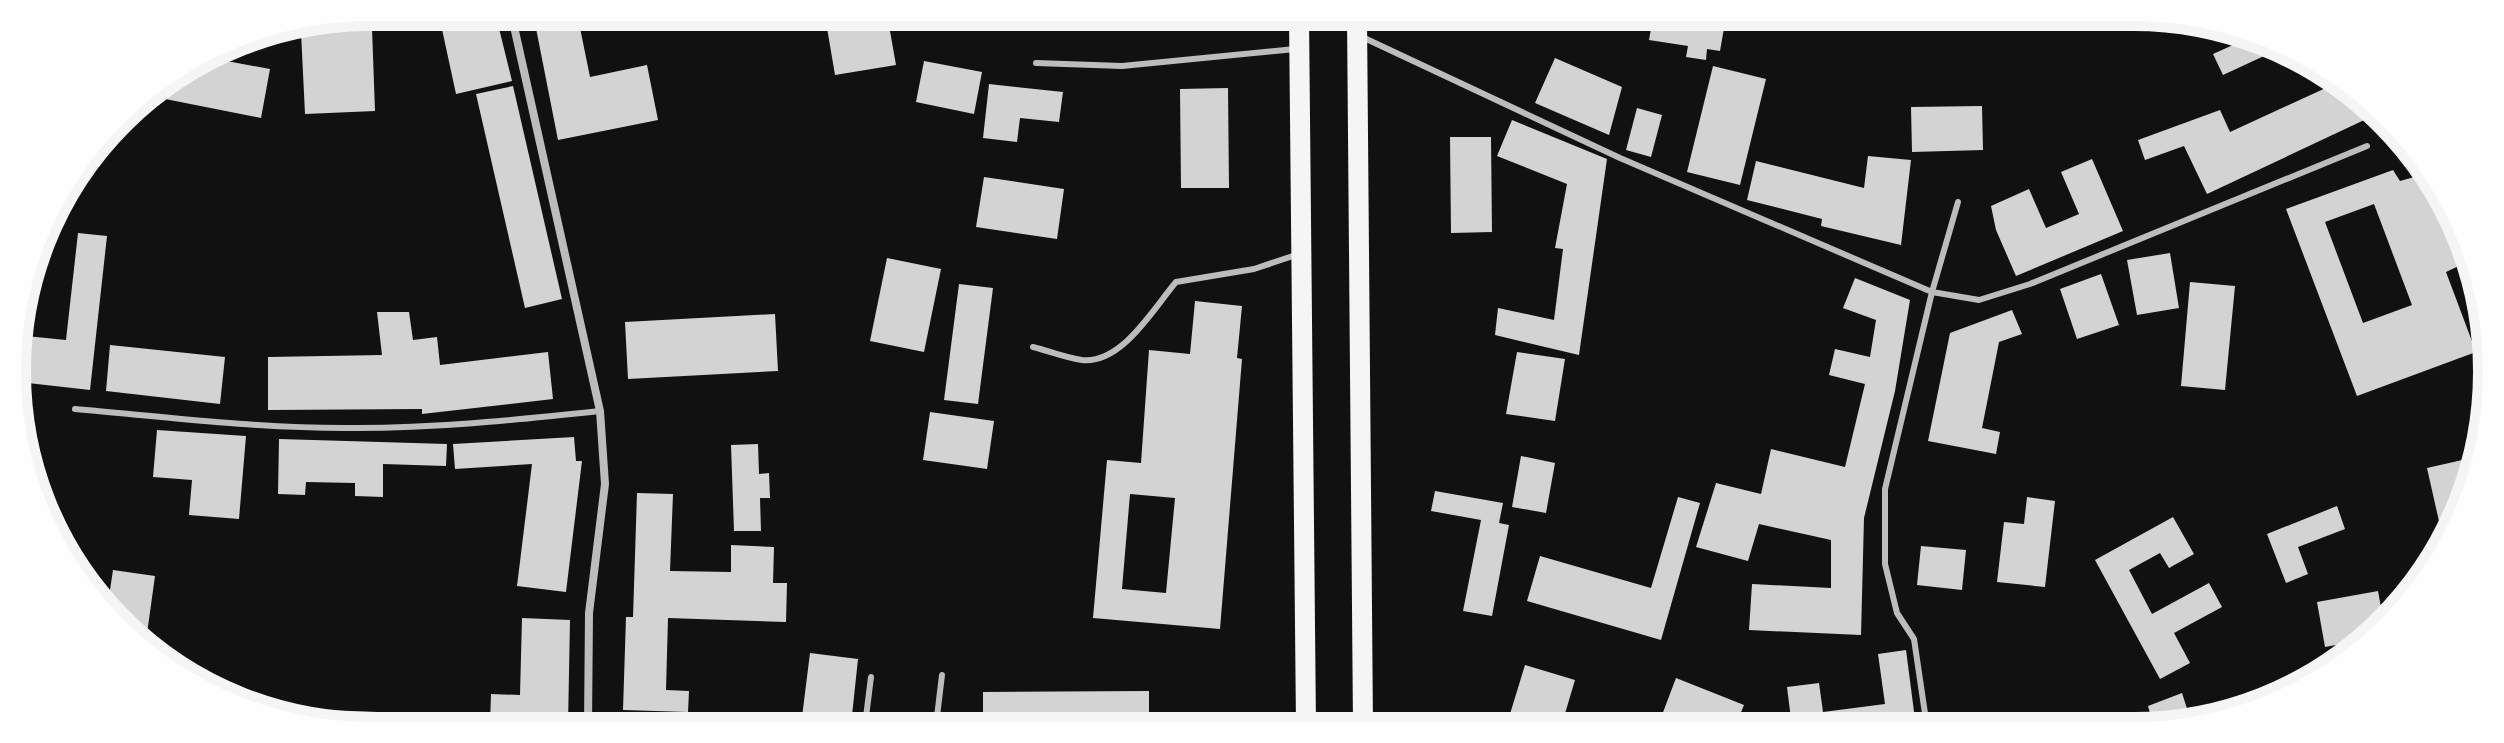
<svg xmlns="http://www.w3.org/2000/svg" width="2504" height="743" font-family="'Space Grotesk',sans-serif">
  <rect width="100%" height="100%" fill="#111"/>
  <path fill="#d3d3d3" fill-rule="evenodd" d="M372 12H495L512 81 456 94 440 20Z
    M533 13H577L590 77 647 65 658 120 558 140Z
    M870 14H887L896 65 835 75 826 22Z
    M1653 17H1726L1720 51 1707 49 1706 60 1686 57 1688 46 1649 40Z
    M372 28 375 111 305 114 301 32Z
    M2225 28 2250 38 2277 50 2223 75 2213 54 2233 45Z
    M205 57 270 69 261 118 145 95Z
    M1555 58 1622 87 1609 135 1535 103Z
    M924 61 982 72 974 114 916 102Z
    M1713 66 1766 79 1740 185 1687 172Z
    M2341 81 2375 115 2207 194 2184 146 2145 160 2138 140 2220 110 2230 132Z
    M989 84 1063 92 1059 122 1020 118 1017 142 983 138Z
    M513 86 562 299 525 308 476 94Z
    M1228 88 1229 188H1181L1180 89Z
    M1982 106 1983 150 1912 152 1911 107Z
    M1637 108 1662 115 1651 157 1626 150Z
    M1512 120 1607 159 1579 355 1495 335 1498 308 1554 320 1563 249 1555 248 1567 184 1497 156Z
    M2386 126 2391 131 2414 155 2401 160Z
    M1450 137H1491L1492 232 1451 233Z
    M1868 156 1911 160 1901 245 1821 226 1822 219 1747 200 1756 161 1864 188Z
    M2092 159 2123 231 2016 276 1996 230 1991 206 2029 189 2046 228 2079 214 2061 172Z
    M2393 170 2400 181 2432 172 2440 193 2431 196 2467 262 2446 272 2476 352 2357 396 2286 209ZM2374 204 2412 305 2363 323 2325 222Z
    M984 177 1064 189 1057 239 976 227Z
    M78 233 107 236 90 390 19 382 16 335 66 340Z
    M2170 253 2179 308 2137 315 2127 260Z
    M887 258 941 269 924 352 870 341Z
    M2101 274 2119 325 2077 339 2060 289Z
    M1855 278 1910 300 1895 391 1864 518 1861 635 1749 630 1752 584 1831 588V540L1759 524 1748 561 1696 547 1716 483 1761 494 1771 449 1845 467 1865 384 1829 375 1835 349 1870 357 1876 320 1843 308Z
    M2190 282 2235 286 2225 390 2181 386Z
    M959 284 993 288 978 404 944 400Z
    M1195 301 1242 306 1237 358 1242 359 1220 629 1093 618 1107 460 1141 463 1149 350 1190 354ZM1130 494 1175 498 1166 593 1122 589Z
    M2012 310 2022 334 1999 342 1982 428 2000 432 1996 454 1928 441 1950 333Z
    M377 312H409L413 340 437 337 440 365 548 352 553 399 422 414V409L268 410V357L382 355Z
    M775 314 778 371 628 379 625 322Z
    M110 345 225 357 220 404 106 391Z
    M1517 352 1565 359 1555 421 1506 414Z
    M930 412 994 421 987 469 923 460Z
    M157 430 246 436 239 519 189 515 192 480 153 477Z
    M574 437 576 461H582L566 592 517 586 532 464 455 469 453 444Z
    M279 439 447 444 446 466 383 464V497L355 496V483L306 482 305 495 278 494Z
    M758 444 759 474 769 473 770 498H760L761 531H734L731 445Z
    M1521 456 1555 463 1546 513 1512 507Z
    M2480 456 2445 548 2427 468Z
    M1435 491 1503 503 1499 523 1509 525 1492 616 1463 611 1481 520 1431 511Z
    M637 493 673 494 670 571 731 572V545L774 547 773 583H787L786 622 668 618 666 690 689 691 688 712 623 710 626 617H633Z
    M1678 497 1700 503 1661 640 1527 601 1540 556 1651 588Z
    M2027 497 2055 501 2045 587 1997 582 2004 522 2024 524Z
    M2337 506 2345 529 2298 547 2308 574 2286 583 2267 534Z
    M2173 517 2194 554 2169 568 2160 553 2129 570 2152 614 2209 583 2222 607 2174 633 2190 663 2160 679 2095 560Z
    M1921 546 1966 550 1962 590 1917 585Z
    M113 570 155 576 146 641 139 640 107 610Z
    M2378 591 2384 624 2373 638 2325 647 2317 602Z
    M522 618 570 620 568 725 490 724 491 694 520 695Z
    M1906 650 1916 727H1792L1787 687 1819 683 1823 712 1885 704 1878 654Z
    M810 653 858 659 851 725H801Z
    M1525 665 1575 680 1561 727H1506Z
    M1676 678 1744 705 1735 727H1694L1662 715Z
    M1149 691V726L983 725V692Z
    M2182 693 2192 724 2154 728 2148 706Z
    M299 709 378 712V724H301Z"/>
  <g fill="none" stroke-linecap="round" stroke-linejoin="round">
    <path stroke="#bcbcbc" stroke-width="6" d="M1360 36 1620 158 1932 292 1885 489V564L1897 613 1914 639 1927 727
      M1036 63 1122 66 1295 49
      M1958 202 1932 292 1979 300 2030 284 2367 146
      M1033 347C1049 351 1066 358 1082 360 1122 364 1153 309 1176 282L1254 269 1299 254
      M75 409C165 417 254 428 344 428 430 429 515 420 600 411
      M865 725 871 677
      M936 725 942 675"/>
    <path stroke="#bcbcbc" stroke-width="8" d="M511 13 600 411 605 484 589 613 588 725"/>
    <path stroke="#f5f5f5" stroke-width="20" d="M1299 16 1306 726
      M1357 16 1363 726"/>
  </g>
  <path d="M0 0H2504V743H0ZM371 26H2133A345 345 0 0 1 2478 371V372A345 345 0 0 1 2133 717H371A345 345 0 0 1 26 372V371A345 345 0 0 1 371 26Z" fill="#fefefe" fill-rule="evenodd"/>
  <path fill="none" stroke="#f5f5f5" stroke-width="10" d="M371 26H2133A345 345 0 0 1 2478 371V372A345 345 0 0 1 2133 717H371A345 345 0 0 1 26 372V371A345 345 0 0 1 371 26Z"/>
</svg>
